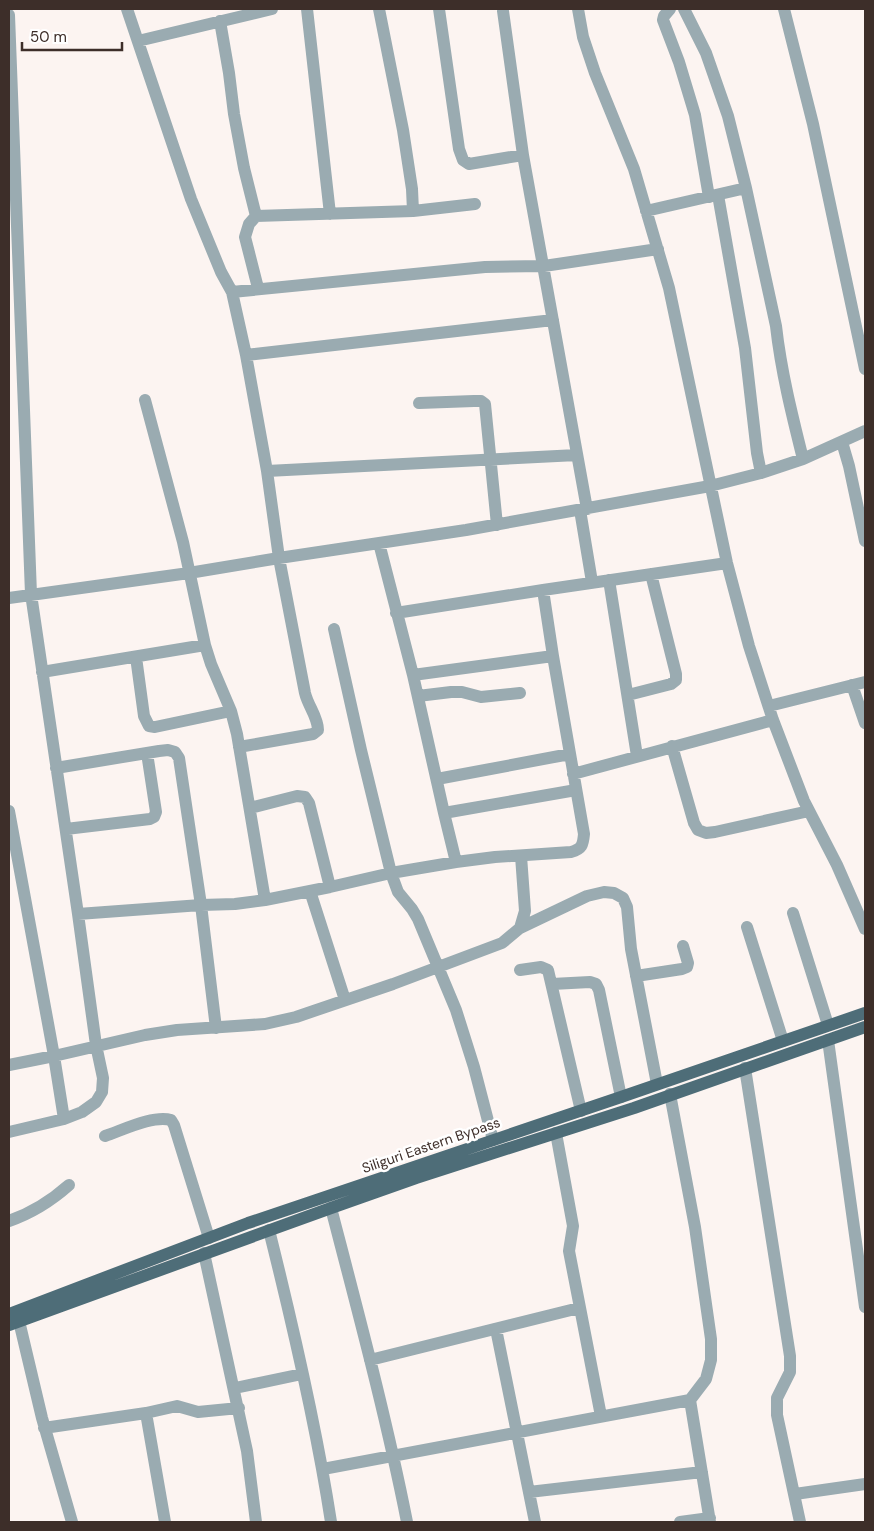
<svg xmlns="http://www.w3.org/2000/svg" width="874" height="1531" font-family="'DM Sans',sans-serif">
  <rect width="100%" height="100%" fill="#fcf4f1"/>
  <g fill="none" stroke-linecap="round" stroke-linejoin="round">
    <path stroke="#9aabb1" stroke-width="12" d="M127 9 191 199 221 272 232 292
      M307 9 330 214
      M439 9 459 149 463 160 469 164 523 155
      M578 9 583 37 595 73 634 169 669 288 727 563 749 646 773 720 804 801 837 865 865 929
      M670 9 664 16 663 20 679 62 695 115 709 197
      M684 9 706 53 728 116 746 188 776 326C781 371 792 415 803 459
      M784 9 813 124 865 369
      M503 11 523 155 587 509
      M9 15 31 594 78 914 96 1045 103 1078 102 1092 96 1102 82 1112 64 1119 9 1132
      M220 21 229 73 234 114 244 168 256 216 249 224 245 237 258 288
      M138 41 272 9
      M718 195 745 348 757 453 761 473
      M413 211 475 204
      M646 211 746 188
      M256 216 413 211 412 189 403 130 379 9
      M246 355 553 320
      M145 400 183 542 205 645 211 664 231 711 237 734 265 900
      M419 403 474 401H481L485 404 497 525
      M842 442 849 466 865 541
      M267 471 577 455
      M580 510 592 582
      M379 543 413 675 444 813 456 862
      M609 580 637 756
      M9 598 189 573 279 558 466 530 710 486 761 473 803 459 865 431
      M396 613 543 590
      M334 629 361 750 391 873 398 892 412 909 418 919 456 1010 474 1067 493 1140
      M136 657 144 716 149 726 155 727 231 711
      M42 672 205 645
      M413 675 553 656
      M852 685 865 723
      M628 695 671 684 676 680V674L651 574
      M418 696 451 692H462L481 697 520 693
      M769 706 865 682
      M672 746 694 823 698 830 706 833 715 832 809 811
      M239 747 313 734 318 730C318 717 308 706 305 693L279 558 267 471 246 355 232 292 485 267 544 266 658 249
      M56 768 159 751 168 750 175 752 179 758 201 905 235 904 265 900 330 887 391 873 456 862 495 857 571 852C582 849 583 845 584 834L553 656 543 590 727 563
      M573 774 773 720
      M437 779 570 754
      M250 808 297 796 305 797 309 803 330 887
      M9 811 54 1056 64 1119
      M444 813 576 790
      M66 829 150 819 154 817 156 812 147 753
      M310 891 345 1000
      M793 913 828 1025
      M78 914 201 905 216 1028
      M747 927 783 1041
      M520 928 587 896 604 892 614 893 623 898 627 907 631 949 657 1084
      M520 970 541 967 548 970 581 1111
      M636 976 682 969 687 967 688 963 683 946
      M552 984 590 982 596 984 599 990 621 1097
      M828 1040 865 1307
      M9 1065 54 1056 145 1035 177 1030 265 1024 296 1017 393 984 502 943 520 928 525 911 521 856
      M745 1068 790 1356V1372L777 1398V1415L800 1522
      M670 1094 695 1227 711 1339V1360L706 1379 690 1400 710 1522
      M556 1133 573 1226 569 1251 601 1416
      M105 1136C123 1130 153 1115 171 1120L174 1125 209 1238
      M331 1208C358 1312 386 1416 407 1522
      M9 1221C32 1213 51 1201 69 1185
      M269 1230C293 1326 316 1424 331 1522
      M204 1253 247 1451 256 1522
      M19 1321 42 1418 72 1522
      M496 1329 535 1522
      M370 1360 579 1308
      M235 1388 302 1374
      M146 1413 177 1406 198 1412 239 1408
      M44 1428 146 1413 165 1522
      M323 1469 690 1400
      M529 1492 702 1472
      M795 1494 865 1484
      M680 1522 710 1518"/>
    <path stroke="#4e6d78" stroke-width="12" d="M9 1314 248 1223 621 1097 865 1013
      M9 1325 331 1208 416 1178 634 1108 865 1027"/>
  </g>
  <g text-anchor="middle" stroke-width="5" stroke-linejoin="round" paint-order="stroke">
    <g font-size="14" fill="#3d2e29" stroke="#fff">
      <text transform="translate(431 1145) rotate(-19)" y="5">Siliguri Eastern Bypass</text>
    </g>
  </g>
  <rect width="874" height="1531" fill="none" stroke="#3d2e29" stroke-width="20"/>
  <path d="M22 42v8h100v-8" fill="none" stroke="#3d2e29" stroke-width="2.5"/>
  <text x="30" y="42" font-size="15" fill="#3d2e29" stroke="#ffffff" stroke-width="4" paint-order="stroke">50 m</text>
</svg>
